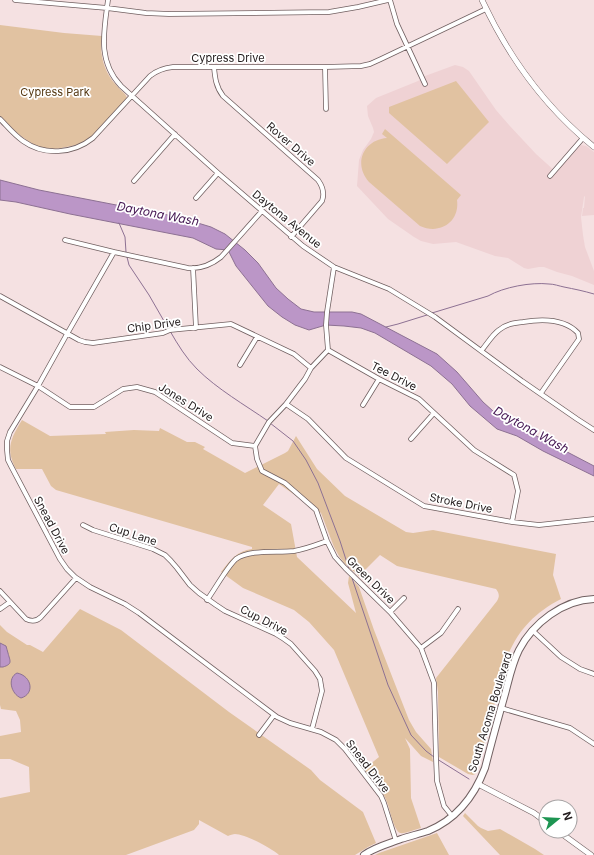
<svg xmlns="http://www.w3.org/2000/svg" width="594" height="855" font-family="Inter,sans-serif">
  <rect width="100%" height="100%" fill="#f5e1e2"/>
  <path fill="#efd2d4" d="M455 65 463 67 469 71 496 110 509 125 536 154 556 172 581 145 586 146 594 152V215L582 216 583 208H584L585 196 584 197 581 217 583 235 585 247 594 271V285L572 276 557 272 544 267H539L528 269 524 268 508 258 495 256 456 242 433 244 421 241 414 237 388 219 357 186 359 160 363 150 371 139 374 132 373 128 368 116 367 106 376 98 418 81 425 76Z"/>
  <path fill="#e1c2a1" d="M0 25 64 33 102 36C99 55 104 72 117 86 121 91 125 92 127 98 116 110 99 133 86 141 80 144 73 146 66 147 55 150 43 150 33 144 20 137 10 126 0 116Z
    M456 81 489 122 447 164 389 113V107Z
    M385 129 461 195 457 200C460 222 440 235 420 226L369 182C353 164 363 140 387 138L382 134Z
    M22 420 50 436 106 434 105 432 134 430 159 431 160 428 187 442H195L205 447 203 449 245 473 285 453 288 451 296 436 317 469 345 496 406 532 413 533 433 530 556 554 553 575 561 599C534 613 517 631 506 660L477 772C474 776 472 775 468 774L439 757 438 692 436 678 497 601C500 596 499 593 496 589L397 566 380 555 359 576 345 564 339 556 334 547 321 513 279 484 263 505 291 524 297 557 356 613 348 583 349 576 359 587 374 630 409 720 416 732 431 749 433 762 421 756 405 738 410 749 411 798 421 828C416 829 405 834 400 833 394 830 390 811 388 805 384 791 373 780 364 769L379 757 334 650 309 622 294 610 243 588 221 572C230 560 237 551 252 549V547L56 490 51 486 42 469H16C5 449 11 438 22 420Z
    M80 609 121 630 229 712 311 770 320 780 363 812 376 843 368 847 355 855H279C271 848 245 834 235 834 233 834 230 835 228 836L199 820V824L194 830 126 855H0V798L30 792 29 767 10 759H0V736L21 732 20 720 16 711 1 709 0 705V625L7 632 27 645H30L43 652Z
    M465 813 478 826 481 828 488 831 500 829 535 849 544 855H500L463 816Z
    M437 833 449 855H375L379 853Z"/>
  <path fill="#bb96c7" stroke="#8d7193" d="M0 180 39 190 178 217 211 227 225 234 245 250 258 263 276 288 288 299 301 309 314 312H352L361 314 437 354 457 372 483 402 493 411 506 420 594 466V476L543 451 517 436 497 429 470 406 452 384 431 366 375 333 361 328 344 326 326 325 309 330 295 325 282 317 268 306 236 266 228 250 216 249 193 238 70 214 16 202 0 200Z
    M0 643 6 646C8 653 6 646 8 653 10 661 13 664 3 667H0Z
    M17 673C32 676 35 694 21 698 11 694 7 678 17 673Z"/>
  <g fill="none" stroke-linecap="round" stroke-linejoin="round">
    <path stroke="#8d7193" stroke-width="1" d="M119 223 125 237 126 252
      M127 257 129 265 149 295 168 328
      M432 313 488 296C504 287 531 282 549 284 554 284 559 286 564 287 574 289 584 291 594 294
      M386 327 398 324 427 315
      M170 331C178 345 186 358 197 369 217 389 245 405 268 421
      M270 423 293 441 306 460 318 483 340 541 349 569
      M352 578 388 685 411 735 426 751 434 757
      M437 759 469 779"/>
    <defs>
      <path id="minor" d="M15 0 107 8 146 13 169 14 329 12 358 7 388 0
        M108 0C104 31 97 61 121 86L218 173 303 246 334 267 389 289 435 317 522 381 577 419 594 430
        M390 0 397 24 425 84
        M214 67C215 78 216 87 223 96L318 180C323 187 325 193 322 201L291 237
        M325 67 326 109
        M0 119C7 126 14 135 23 141 44 156 73 154 93 138L150 76C156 71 164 68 173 67H325L361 66 370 64 381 59 486 9
        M550 176 583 138
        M134 181 175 134
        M196 198 218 173
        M262 211 221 257C211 265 200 269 188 268L114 252 67 334 38 386 10 432 7 441V450L8 460 11 466 60 559 67 569 75 577 90 587 125 604 139 613 277 717 290 723 321 732 336 740 345 749 381 796 384 803 396 841
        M65 240 114 252
        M193 268 196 328
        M0 296 79 340 85 342 93 343 163 333 170 330 231 324 294 354 311 368
        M328 350 311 368 305 379 286 404 269 422 255 446 257 459 262 471 285 483 316 510 327 541 335 557 345 568 390 612 421 648 434 683 436 758 437 781 444 806 452 816
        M328 350 379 379 419 399 474 450 514 475 518 491 512 522
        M328 350 326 325 327 312 334 267
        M481 351C487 344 492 335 499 330 506 324 514 323 523 322 541 319 564 318 578 333L579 339 541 393
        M240 365 257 337
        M0 367 38 386 70 407H94L123 389 137 387 155 392 232 443 255 446
        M286 404 308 419 346 458 424 506 512 522 539 525 594 519
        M363 405 379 379
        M411 439 434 413
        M83 525 93 530 153 549 165 555 171 561 177 568 190 585 199 593 216 605 225 611 276 634 284 639 291 644 315 671 320 679 322 691 312 729
        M0 591 26 619C32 622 37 621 41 617L76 578
        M207 600C215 589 227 567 236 559 250 549 277 553 294 551 306 549 316 545 327 541
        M0 609 10 602
        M390 612 404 598
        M532 630 561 657 580 669 594 674
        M421 648 441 633 458 609
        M501 708 570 728 594 744
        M259 735 274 715"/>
      <path id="tertiary" d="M482 0C508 56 546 108 594 147
        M478 784 534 813 546 822
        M558 831 591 855"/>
      <path id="secondary" d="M364 855C375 847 388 844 401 839 410 836 419 834 428 831 457 819 474 797 485 768 491 744 498 719 505 694 509 679 512 664 519 650 533 623 563 600 594 599"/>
    </defs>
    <use href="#minor" stroke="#716061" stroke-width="5.5"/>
    <use href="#tertiary" stroke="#716061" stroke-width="6"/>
    <use href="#secondary" stroke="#716061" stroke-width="8"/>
    <use href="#minor" stroke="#fff" stroke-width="4"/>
    <use href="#tertiary" stroke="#fff" stroke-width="5"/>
    <use href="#secondary" stroke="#fff" stroke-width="6"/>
  </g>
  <g text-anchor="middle" stroke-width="3.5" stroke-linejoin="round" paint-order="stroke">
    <g font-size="11" fill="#211a1b" stroke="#fff">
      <text x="228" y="62">Cypress Drive</text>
      <text transform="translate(291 144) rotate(41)" y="4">Rover Drive</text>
      <text transform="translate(287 219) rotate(39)" y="4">Daytona Avenue</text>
      <text transform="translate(154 325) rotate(-8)" y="4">Chip Drive</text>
      <text transform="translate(394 376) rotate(27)" y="4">Tee Drive</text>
      <text transform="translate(186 402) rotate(32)" y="4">Jones Drive</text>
      <text transform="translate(461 503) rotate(11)" y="4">Stroke Drive</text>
      <text transform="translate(52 525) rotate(62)" y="4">Snead Drive</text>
      <text transform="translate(133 534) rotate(18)" y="4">Cup Lane</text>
      <text transform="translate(371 580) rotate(44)" y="4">Green Drive</text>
      <text transform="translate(264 620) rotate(27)" y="4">Cup Drive</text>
      <text transform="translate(490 712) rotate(-73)" y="4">South Acoma Boulevard</text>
      <text transform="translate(368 766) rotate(52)" y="4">Snead Drive</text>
    </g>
    <g font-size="11" fill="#543711" stroke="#fff">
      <text x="55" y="96">Cypress Park</text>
    </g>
    <g font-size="12" font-style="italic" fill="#441652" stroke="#fff">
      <text transform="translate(158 214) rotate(11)" y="4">Daytona Wash</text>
      <text transform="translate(531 430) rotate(29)" y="4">Daytona Wash</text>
    </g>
  </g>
  <g transform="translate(558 819) rotate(72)"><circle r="19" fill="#ffffff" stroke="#a6a3a4"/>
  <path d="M0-3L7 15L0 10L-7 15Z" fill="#1d9552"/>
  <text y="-6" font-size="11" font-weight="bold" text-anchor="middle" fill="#211a1b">N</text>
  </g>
</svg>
